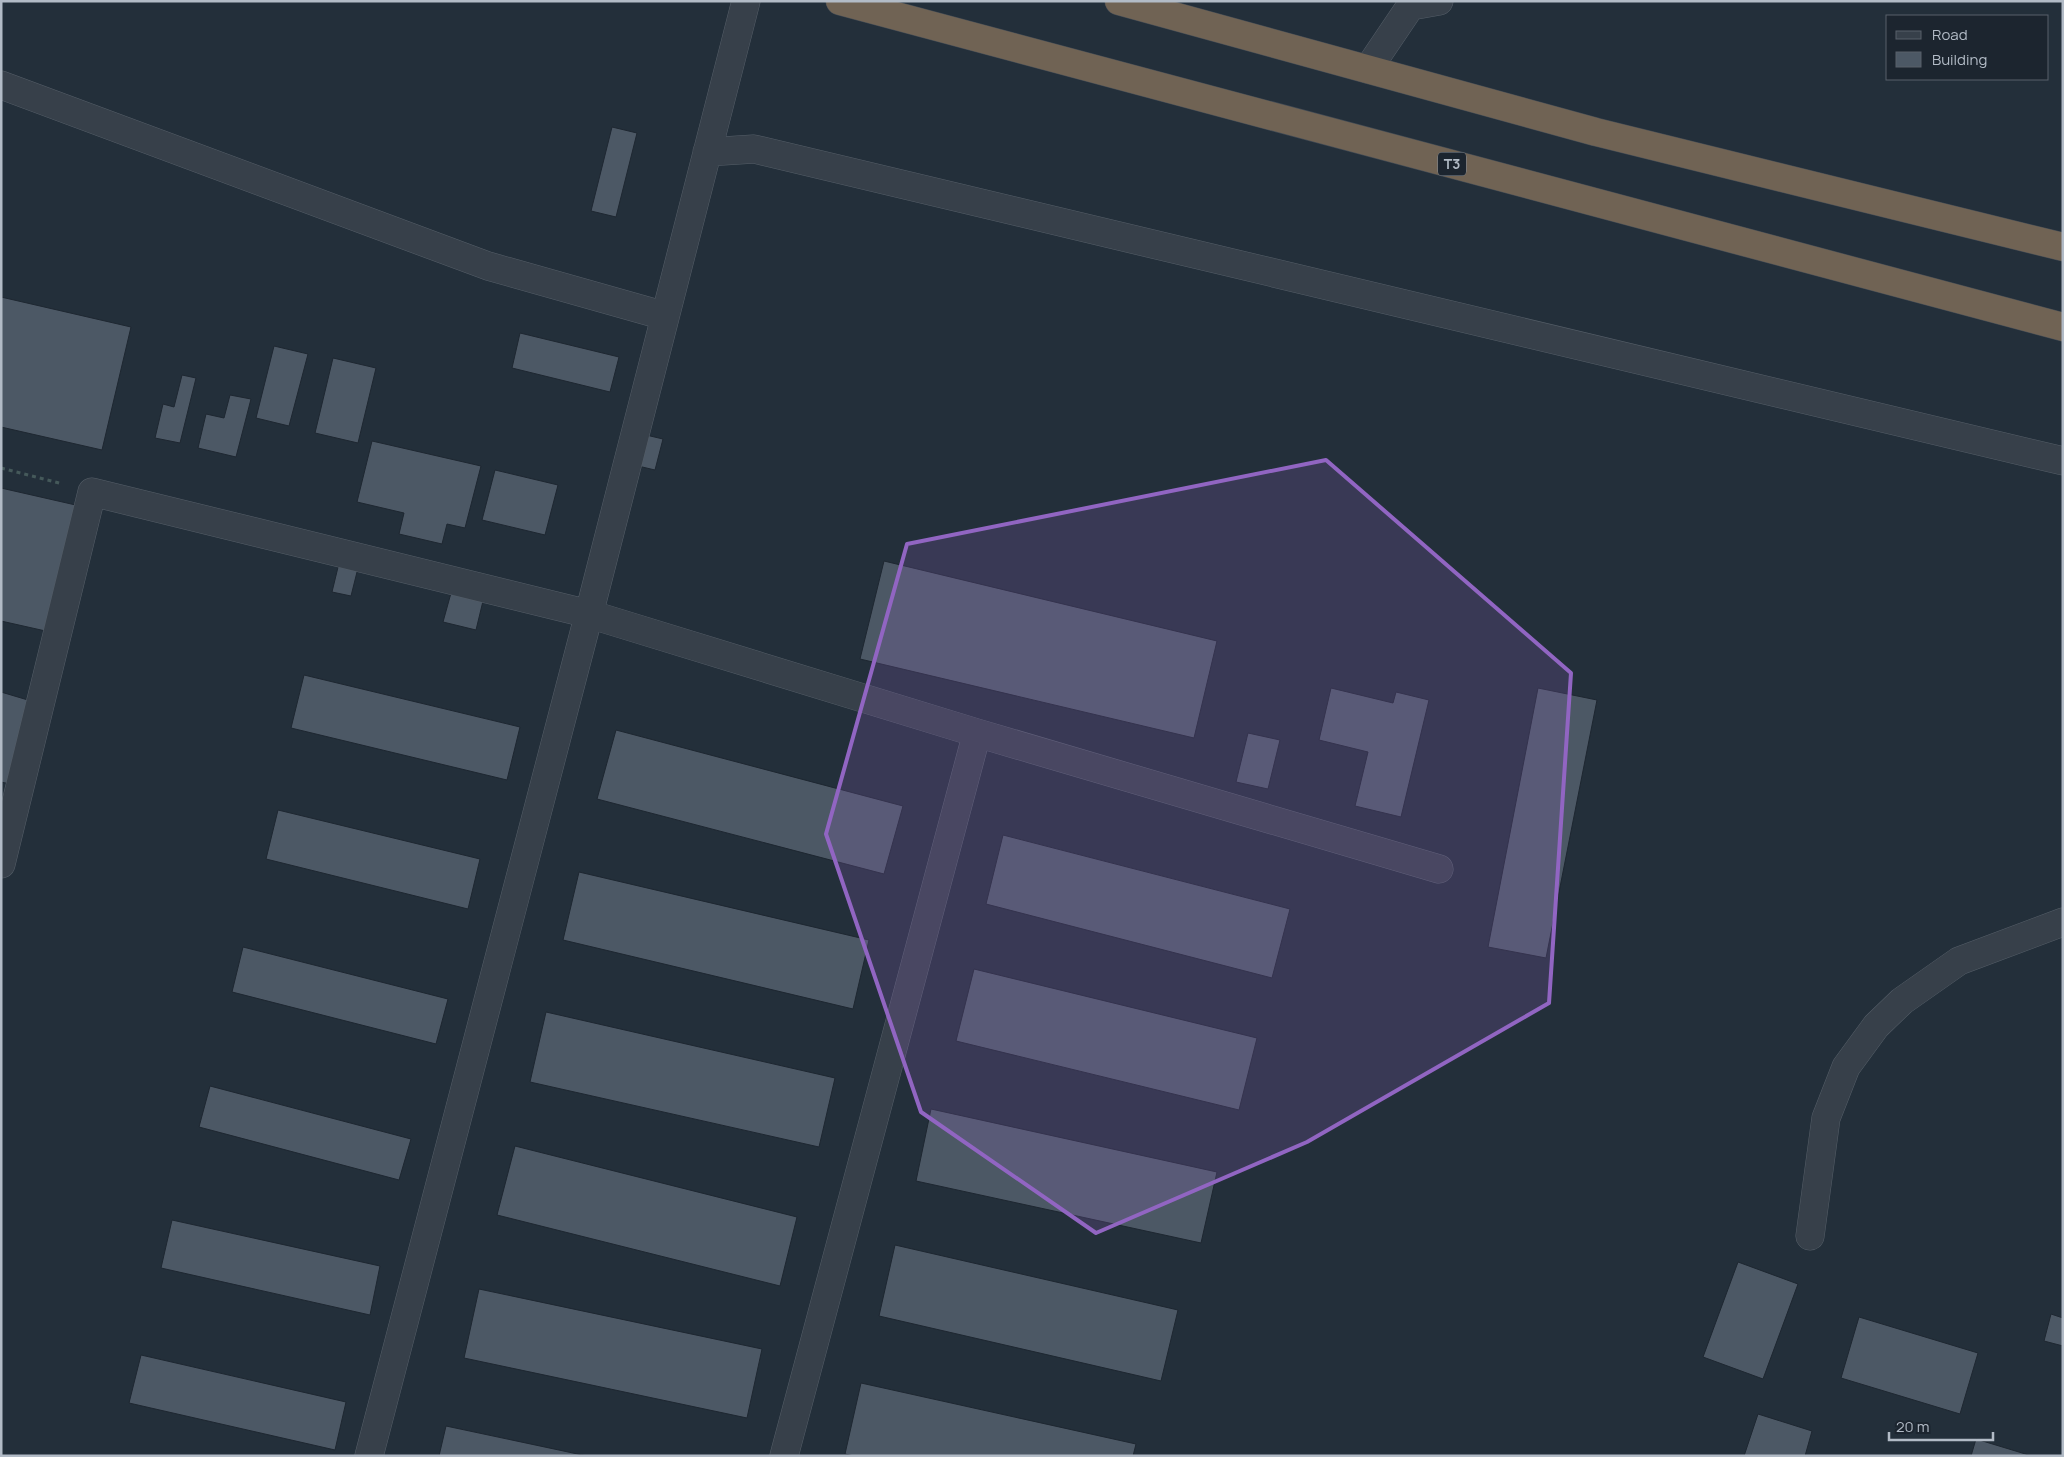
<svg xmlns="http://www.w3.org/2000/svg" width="2064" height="1457" font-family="Manrope,sans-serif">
  <rect width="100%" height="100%" fill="#232f3a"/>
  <path fill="#4c5865" stroke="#1e2731" d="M612 127 637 133 616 217 591 211Z
    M1 297 131 327 102 450 1 427Z
    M520 333 619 357 610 392 512 368Z
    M274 346 308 354 289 426 256 418Z
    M333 358 376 368 358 443 315 433Z
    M182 375 196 378 180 443 155 438 163 404 174 407Z
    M230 395 251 399 236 457 198 448 206 414 224 418Z
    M629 431 663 439 655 470 621 462Z
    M372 441 481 466 465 528 447 524 442 544 399 534 404 513 357 502Z
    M495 470 558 485 545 535 482 520Z
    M1 488 80 506 50 632 1 621Z
    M884 561 1217 641 1194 738 860 659Z
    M339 563 358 568 351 596 332 592Z
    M451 593 483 601 476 630 443 622Z
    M304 675 520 727 507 780 291 728Z
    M1331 688 1393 703 1396 692 1429 700 1401 817 1355 806 1368 752 1319 740Z
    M1538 688 1597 700 1546 958 1488 947Z
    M1 692 38 703 14 785 1 782Z
    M616 730 903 806 884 874 597 799Z
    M1248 733 1280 740 1268 789 1236 782Z
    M278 810 480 859 468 909 266 859Z
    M1003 835 1290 909 1272 978 986 904Z
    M579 872 869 940 853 1009 563 940Z
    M243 947 448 999 436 1044 232 992Z
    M974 969 1257 1038 1239 1110 956 1041Z
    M546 1012 835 1078 819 1147 530 1082Z
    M210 1086 411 1139 399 1180 199 1127Z
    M931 1109 1217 1172 1201 1243 916 1181Z
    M515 1146 797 1217 780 1286 497 1215Z
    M172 1220 380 1266 370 1315 161 1268Z
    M895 1245 1178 1310 1161 1381 879 1316Z
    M1738 1262 1798 1284 1763 1379 1703 1357Z
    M479 1289 762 1349 747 1418 464 1358Z
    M2051 1314 2063 1318V1346L2044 1341Z
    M1859 1317 1978 1353 1960 1414 1841 1378Z
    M141 1355 346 1402 335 1450 129 1403Z
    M861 1383 1136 1444 1133 1456H854L845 1454Z
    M1758 1414 1812 1431 1805 1456H1744Z
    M446 1426 587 1456H439Z
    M1976 1439 2032 1456H1971Z"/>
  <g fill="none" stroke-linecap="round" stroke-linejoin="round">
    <defs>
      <path id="minor" d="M1411 6 1439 1
        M1368 69 1414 1
        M1 85 488 266 665 316
        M707 152 754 149 2063 461
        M1 864 92 492 589 614 977 733 1439 869
        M1810 1236 1826 1118 1846 1067 1876 1026 1902 1001 1959 961 2063 922
        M369 1456 589 614 746 1
        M784 1456 977 733"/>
      <path id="highway" d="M840 1 2063 327
        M1119 1 1596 132 2063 247"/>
    </defs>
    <use href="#minor" stroke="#555e68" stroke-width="29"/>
    <use href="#highway" stroke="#424b55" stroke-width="29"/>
    <path stroke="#45595a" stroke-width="3" stroke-dasharray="4 4" stroke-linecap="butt" d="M1 468 63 484"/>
    <use href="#minor" stroke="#37404a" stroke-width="28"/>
    <use href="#highway" stroke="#706354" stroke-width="28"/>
  </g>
  <path fill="#9165c2" fill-opacity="0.2" stroke="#9165c2" stroke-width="4" stroke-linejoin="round" d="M1326 460 1571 673 1549 1003 1307 1142 1096 1233 921 1112 826 834 907 544Z"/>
  <g text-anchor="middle" stroke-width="4" stroke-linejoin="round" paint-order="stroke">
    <rect fill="#1c252f" stroke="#858e99" stroke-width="1" x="1438" y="152.5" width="28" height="23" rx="4"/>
    <g font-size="14" font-weight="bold" fill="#b2bbc6">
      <text x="1452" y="169">T3</text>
    </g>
  </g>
  <rect width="2064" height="1457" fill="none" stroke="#b2bbc6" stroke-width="5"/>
  <rect x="1886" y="15" width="162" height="65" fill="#1c252f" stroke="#58616b"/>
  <rect x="1896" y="31" width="25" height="8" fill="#37404a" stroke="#58616b"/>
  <text x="1932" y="40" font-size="15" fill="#b2bbc6">Road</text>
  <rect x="1896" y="52" width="25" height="15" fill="#4c5865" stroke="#58616b"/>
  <text x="1932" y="65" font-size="15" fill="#b2bbc6">Building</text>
  <path d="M1889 1432v8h104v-8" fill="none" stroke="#b2bbc6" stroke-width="2.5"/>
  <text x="1896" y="1432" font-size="15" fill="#b2bbc6" stroke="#1c252f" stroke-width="4" paint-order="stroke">20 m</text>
</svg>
